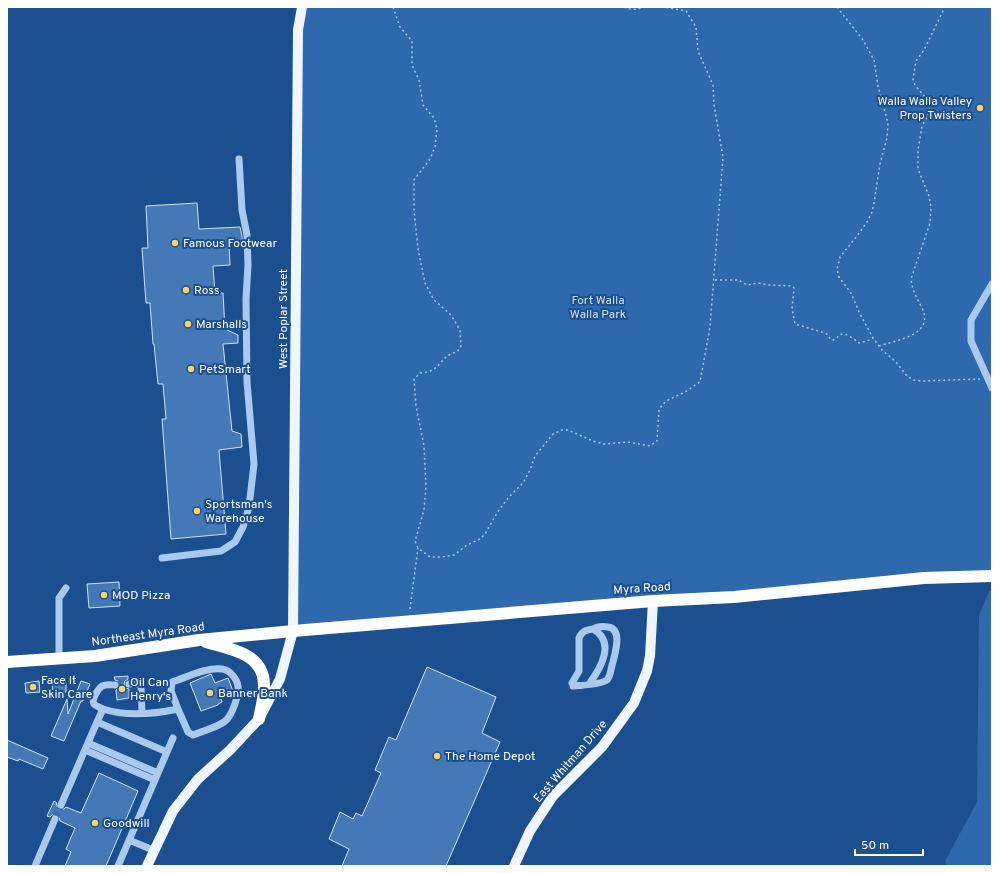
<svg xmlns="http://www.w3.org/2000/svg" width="999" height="873" font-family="Overpass,sans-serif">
  <rect width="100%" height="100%" fill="#1b4f8f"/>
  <path fill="#2e69ad" d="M302 7H992V576L293 631Z
    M989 591H992V866H946L945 861 977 802 979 615Z"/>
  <path fill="#4478b7" stroke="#cfe3fa" d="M197 203 199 229 240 227 242 236V241L229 242 230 265 213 266 215 293H223L225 329 238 335V343L223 344 232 431 241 434 242 447 219 450 226 534 171 539 162 419H166L163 384H158L154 344H153L150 303H146L142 248H148L146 206Z
    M119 582 120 606 89 608 87 584Z
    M427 667 496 697 482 733 500 742 446 866H342L349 849 329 839 340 812 353 819 356 813 362 816 381 773 375 770 389 737 396 740Z
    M211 674 215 683 228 678 233 691 220 696 222 702 218 704V705L201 711 190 683Z
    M128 676V679L125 681 124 684 126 688 129 689V698L117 700 116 690 119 688 120 685 118 681 115 680 114 677Z
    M39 681 40 692 26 693 25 683Z
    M81 681 90 684 83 701H81L64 741 51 736 67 699 68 714Z
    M66 683V692L53 693 52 684Z
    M7 740 48 758 43 769 19 759 18 761 7 757Z
    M99 773 138 791 106 866H65L71 852 66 849 75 828 60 821 59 816 57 814 52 815 50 817 47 816 54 801 57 803 56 806 59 809H64L66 807 81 813Z"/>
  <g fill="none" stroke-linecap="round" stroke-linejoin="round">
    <path stroke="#3d69a0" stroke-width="7" stroke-dasharray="7 3.5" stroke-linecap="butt" d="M115 685 129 684
      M55 819 61 805"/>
    <path stroke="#a9c9ee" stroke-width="1.5" stroke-dasharray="2 3" stroke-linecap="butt" d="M393 7 400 27 412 41V65L419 80 423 105 434 118 437 129 435 147 430 159 414 180V211L418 249 425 283 434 300 451 315 460 330 461 346 457 352C438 356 444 371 420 373L414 379 416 406 424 446 426 487 424 510 415 541 418 548 430 557H442L454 555 467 545 480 539 485 534 497 513 508 498 523 483 530 470 535 456 553 434 562 430H568L593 441 604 444 628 442 650 446 657 441 659 409 666 401 685 392 700 382 710 327 723 157 714 105 713 85 698 51 696 27 686 11 664 7
      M624 7C629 10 638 10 643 7
      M837 7 863 40 874 60 878 86 888 123 887 138 880 164 874 203 872 212 867 222 857 236 840 257 837 269 839 277 851 293 859 312 873 338 882 350 895 361 907 376 913 380 922 381 980 379
      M715 280H738L747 285 758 283 769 285 792 286 794 288 792 309 795 324 822 332 827 334 831 340C837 341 838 333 844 334 849 335 855 340 859 343L867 341 873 338
      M879 346C897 340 935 335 922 308 917 298 912 290 911 279L930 223 931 208 929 196 918 169V150L922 126 928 115 930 108 925 97 915 85 913 79 916 61 924 50 945 7
      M410 609 418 548"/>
    <path stroke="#a9c9ee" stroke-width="7" d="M992 284 971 320V341L992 388
      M162 558 221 551 235 542 243 527 249 507 254 464 247 382 246 299 248 265 247 235 242 210 239 159
      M59 658V598L66 588
      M572 683 579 671V638C582 631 586 630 593 629
      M129 684H141L142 713
      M573 686C582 685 600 685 607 680 611 676 611 667 613 662 615 653 623 629 608 627 602 626 598 626 593 629 616 642 601 668 589 684
      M103 709C101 708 96 706 94 704 91 700 98 689 102 686 106 684 111 685 115 685
      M97 722 103 709C127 717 154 714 178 709L188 732 193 735C203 731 215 728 224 722 232 717 239 695 238 686 237 679 230 670 222 669 206 667 188 677 172 682L171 691 178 709
      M88 743 158 773
      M85 750 155 780
      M61 805 97 722 167 752
      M129 840 153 850
      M35 866 55 819
      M118 866 173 738"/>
    <path stroke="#f0f6ff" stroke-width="10" d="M147 866 173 811 198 779 230 750 259 719 280 679 293 631 298 30 302 7
      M514 866 530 831 553 796 602 747 634 703 647 671 650 656 653 601"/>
    <path stroke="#fff" stroke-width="12" d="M206 642C230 649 263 653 264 684 265 696 261 708 259 719
      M7 662 95 656 199 640 293 631 653 601 734 597 924 578 992 576"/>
  </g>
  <g fill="#ffd166" stroke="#1b4f8f" stroke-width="1.5">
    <circle cx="980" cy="108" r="4"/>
    <circle cx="175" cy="243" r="4"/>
    <circle cx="186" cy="290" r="4"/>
    <circle cx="188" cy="324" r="4"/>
    <circle cx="191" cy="369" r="4"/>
    <circle cx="197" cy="511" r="4"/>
    <circle cx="104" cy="595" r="4"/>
    <circle cx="33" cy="687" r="4"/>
    <circle cx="122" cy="689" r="4"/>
    <circle cx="210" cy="693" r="4"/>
    <circle cx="437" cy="756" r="4"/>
    <circle cx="95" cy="823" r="4"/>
  </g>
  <g text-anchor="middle" stroke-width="4" stroke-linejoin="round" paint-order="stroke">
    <g font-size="12" fill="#fff" stroke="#1b4f8f" text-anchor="start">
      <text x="972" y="105" text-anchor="end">Walla Walla Valley<tspan x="972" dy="14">Prop Twisters</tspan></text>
      <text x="183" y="247">Famous Footwear</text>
      <text x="194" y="294">Ross</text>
      <text x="196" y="328">Marshalls</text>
      <text x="199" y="373">PetSmart</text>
      <text x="205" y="508">Sportsman's<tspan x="205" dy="14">Warehouse</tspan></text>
      <text x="112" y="599">MOD Pizza</text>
      <text x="41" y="684">Face It<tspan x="41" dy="14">Skin Care</tspan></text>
      <text x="130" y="686">Oil Can<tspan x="130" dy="14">Henry's</tspan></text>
      <text x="218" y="697">Banner Bank</text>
      <text x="445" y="760">The Home Depot</text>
      <text x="103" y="827">Goodwill</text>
    </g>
    <g font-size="12" fill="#cfe3fa" stroke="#1b4f8f">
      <text x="598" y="304">Fort Walla<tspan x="598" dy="14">Walla Park</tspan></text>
    </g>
    <g font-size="12" fill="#fff" stroke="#1b4f8f">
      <text transform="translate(283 319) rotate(-90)" y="4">West Poplar Street</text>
      <text transform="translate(642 588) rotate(-4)" y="4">Myra Road</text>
      <text transform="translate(148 634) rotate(-8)" y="4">Northeast Myra Road</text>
      <text transform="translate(570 761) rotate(-49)" y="4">East Whitman Drive</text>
    </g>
  </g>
  <rect width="999" height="873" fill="none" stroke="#ffffff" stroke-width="16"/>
  <path d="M855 849v6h68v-6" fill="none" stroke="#ffffff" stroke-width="2"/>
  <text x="861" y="849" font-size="12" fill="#ffffff" stroke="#1b4f8f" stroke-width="3" paint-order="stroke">50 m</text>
</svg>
